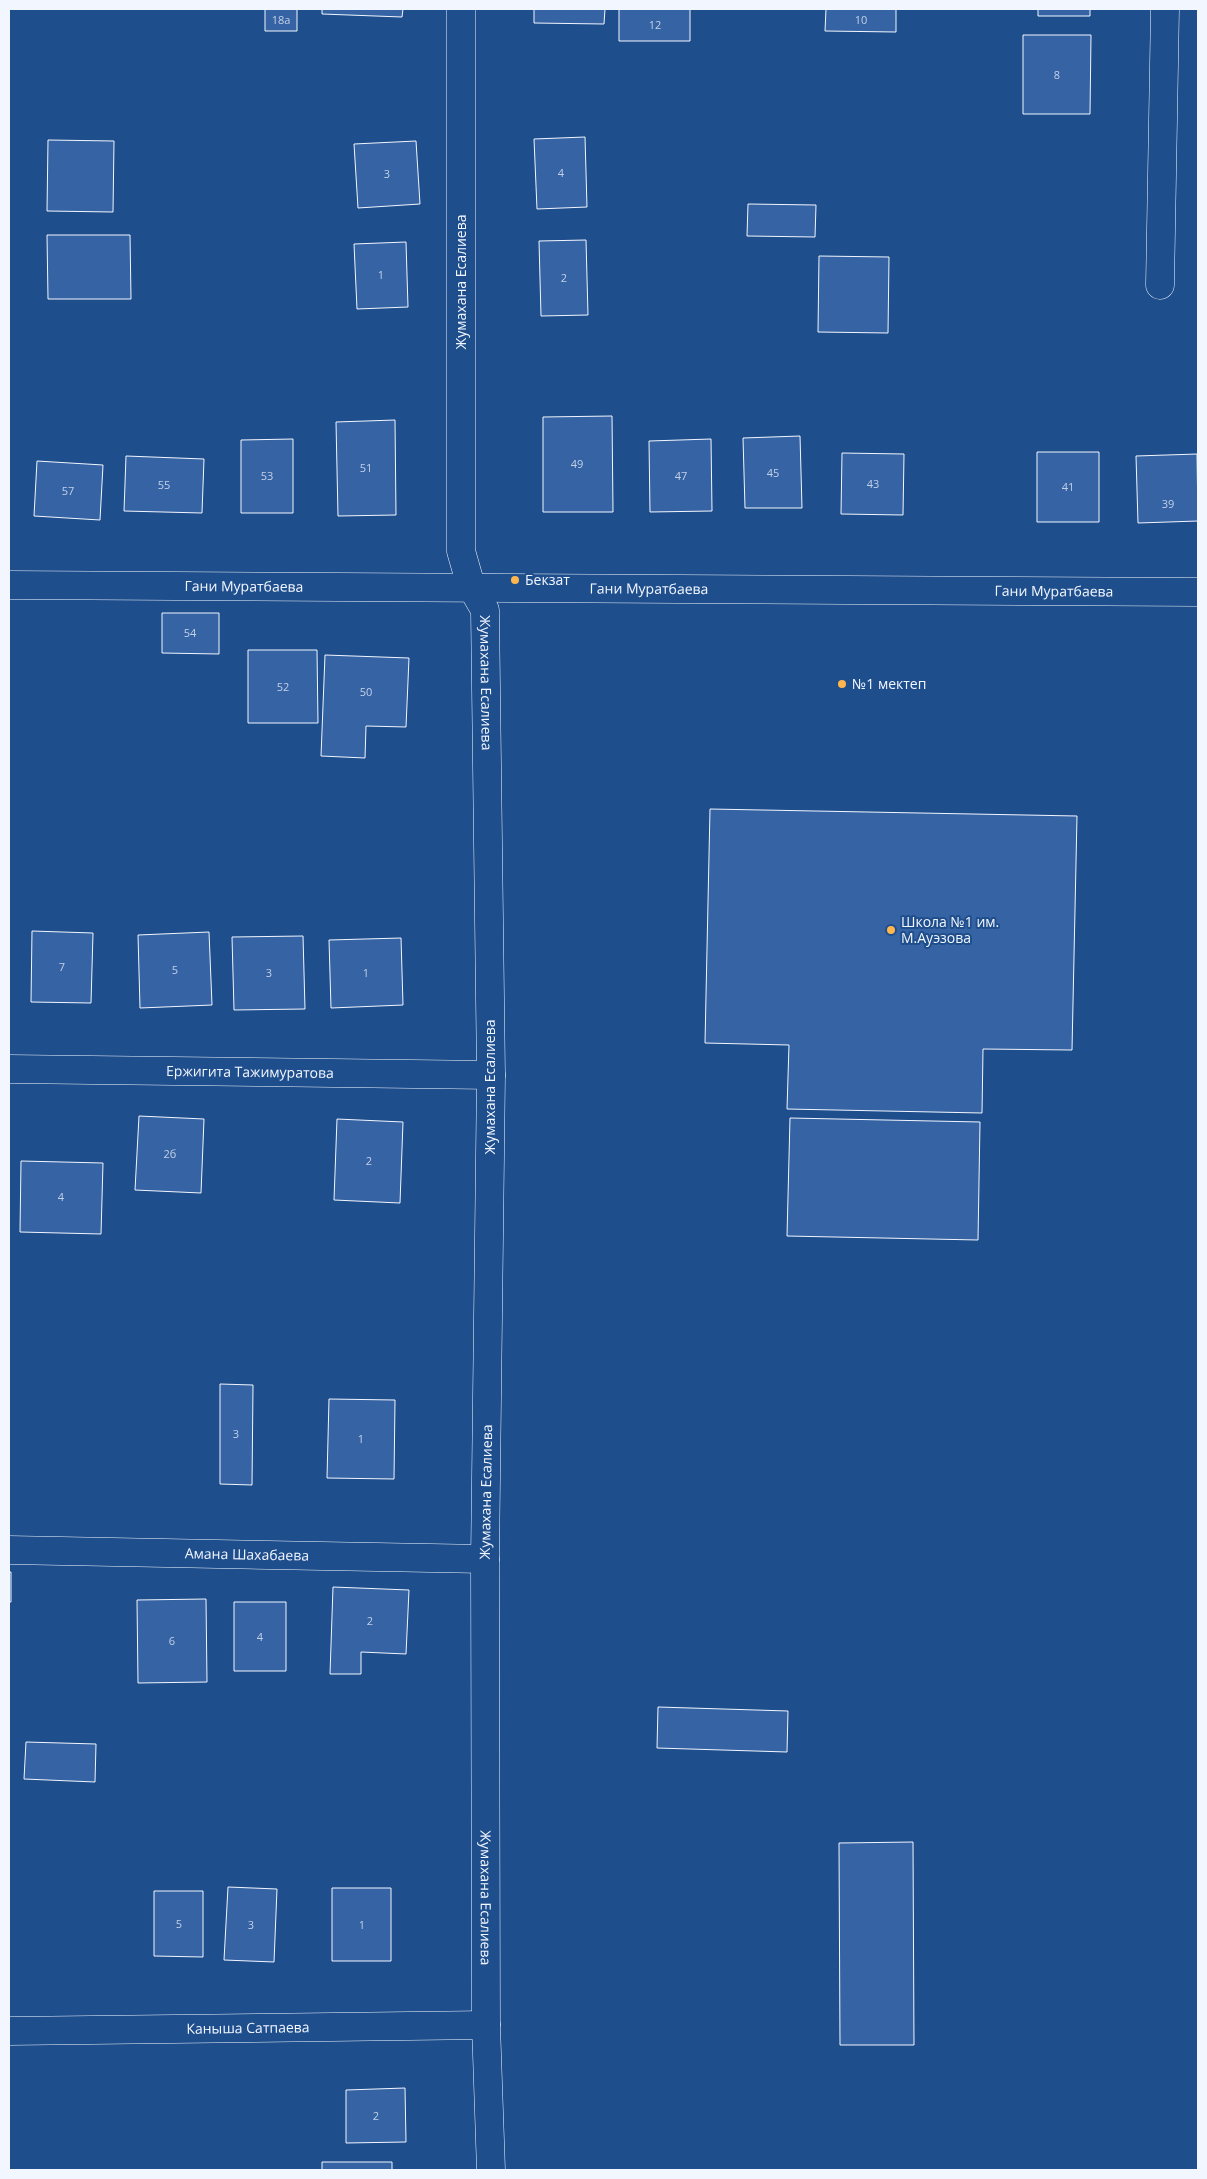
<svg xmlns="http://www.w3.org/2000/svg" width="1207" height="2179" font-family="'Open Sans',sans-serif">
  <rect width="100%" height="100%" fill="#1f4e8c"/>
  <path fill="#3563a3" stroke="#f2f6ff" d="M265 9H297V31H265Z
    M322 9H403L402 17 322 14Z
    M534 9H605L604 24 534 23Z
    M619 9H690V41H619Z
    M826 9H896V32L825 31Z
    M1038 9H1090V16H1038Z
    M1023 35H1091L1090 114H1023Z
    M585 137 587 207 537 209 534 139Z
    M48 140 114 141 113 212 47 211Z
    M416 141 420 204 358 208 354 144Z
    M748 204 816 205 815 237 747 236Z
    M47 235H130L131 299H48Z
    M586 240 588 315 541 316 539 241Z
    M406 242 408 307 357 309 354 244Z
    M819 256 889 257 888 333 818 332Z
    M612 416 613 512H543V417Z
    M395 420 396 515 338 516 336 422Z
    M800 436 802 508H745L743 438Z
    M293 439V513H241V440Z
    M711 439 712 511 650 512 649 441Z
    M1037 452H1099V522H1037Z
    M842 453 904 454 903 515 841 514Z
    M1197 454 1198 521 1138 523 1136 456Z
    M126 456 204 459 202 513 124 511Z
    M37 461 103 465 100 520 34 516Z
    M162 613H219V654L162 653Z
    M248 650H317L318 723H248Z
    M325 655 409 658 406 727 366 726 365 758 321 756Z
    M710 809 1077 816 1072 1050 983 1049 982 1113 787 1109 789 1045 705 1043Z
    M32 931 93 933 91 1003 31 1002Z
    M209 932 212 1005 140 1008 138 935Z
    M303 936 305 1009 234 1010 232 937Z
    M401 938 403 1005 331 1008 329 940Z
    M139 1116 204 1119 201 1193 135 1190Z
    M790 1118 980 1122 978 1240 787 1236Z
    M337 1119 403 1122 400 1203 334 1200Z
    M21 1161 103 1163 101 1234 20 1232Z
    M220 1384 253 1385 252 1485 220 1484Z
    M329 1399 395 1400 394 1479 327 1478Z
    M9 1572H11V1602H9Z
    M333 1587 409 1590 406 1654 361 1652V1674H330Z
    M206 1599 207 1682 138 1683 137 1600Z
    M234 1602H286V1671H234Z
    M658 1707 788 1711 787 1752 657 1748Z
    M26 1742 96 1744 95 1782 24 1779Z
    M913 1842 914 2045H840L839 1843Z
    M228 1887 277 1889 274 1962 224 1960Z
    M332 1888H391V1961H332Z
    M154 1891H203V1957L154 1956Z
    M405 2088 406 2142 346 2143V2090Z
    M322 2162H392V2170H322Z"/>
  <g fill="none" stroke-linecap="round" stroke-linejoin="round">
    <defs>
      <g id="minor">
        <path id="s1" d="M461 9V551L471 586 485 610 491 1075 485 1559 486 2025 491 2170"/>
        <path d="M1160 285 1165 9"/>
        <path id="s2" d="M9 585 1198 592"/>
        <path id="s3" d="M9 1069 491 1075"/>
        <path id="s4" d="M9 1550 485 1559"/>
        <path id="s5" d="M9 2031 486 2025"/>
      </g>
    </defs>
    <use href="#minor" stroke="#f2f6ff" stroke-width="29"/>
    <use href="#minor" stroke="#1f4e8c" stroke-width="28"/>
  </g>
  <g fill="#ffb74d" stroke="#1f4e8c" stroke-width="2">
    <circle cx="515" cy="580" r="5"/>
    <circle cx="842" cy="684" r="5"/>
    <circle cx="891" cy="930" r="5"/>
  </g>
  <g text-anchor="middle" stroke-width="4" stroke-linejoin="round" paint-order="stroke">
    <g font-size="11" fill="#c3d1e8">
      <text x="281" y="24">18а</text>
      <text x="861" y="24">10</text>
      <text x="655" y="29">12</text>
      <text x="1057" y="79">8</text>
      <text x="561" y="177">4</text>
      <text x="387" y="178">3</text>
      <text x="381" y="279">1</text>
      <text x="564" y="282">2</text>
      <text x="577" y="468">49</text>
      <text x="366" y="472">51</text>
      <text x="773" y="477">45</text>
      <text x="267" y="480">53</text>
      <text x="681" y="480">47</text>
      <text x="873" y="488">43</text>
      <text x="164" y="489">55</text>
      <text x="1068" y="491">41</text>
      <text x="68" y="495">57</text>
      <text x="1168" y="508">39</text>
      <text x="190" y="637">54</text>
      <text x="283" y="691">52</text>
      <text x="366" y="696">50</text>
      <text x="62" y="971">7</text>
      <text x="175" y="974">5</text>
      <text x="269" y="977">3</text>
      <text x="366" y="977">1</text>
      <text x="170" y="1158">2б</text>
      <text x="369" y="1165">2</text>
      <text x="61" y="1201">4</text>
      <text x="236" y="1438">3</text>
      <text x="361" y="1443">1</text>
      <text x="370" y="1625">2</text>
      <text x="260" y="1641">4</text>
      <text x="172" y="1645">6</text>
      <text x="179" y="1928">5</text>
      <text x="251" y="1929">3</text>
      <text x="362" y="1929">1</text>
      <text x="376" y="2120">2</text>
    </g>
    <g font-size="14" fill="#f2f6ff" stroke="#1f4e8c">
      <text transform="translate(461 282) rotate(-90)" y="5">Жумахана Есалиева</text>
      <text dy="5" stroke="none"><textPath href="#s2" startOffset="235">Гани Муратбаева</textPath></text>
      <text dy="5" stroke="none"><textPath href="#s2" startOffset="640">Гани Муратбаева</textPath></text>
      <text dy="5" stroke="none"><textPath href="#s2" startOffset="1045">Гани Муратбаева</textPath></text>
      <text dy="5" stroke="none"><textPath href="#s1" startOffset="679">Жумахана Есалиева</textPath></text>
      <text dy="5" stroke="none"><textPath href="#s3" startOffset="241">Ержигита Тажимуратова</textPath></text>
      <text transform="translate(490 1087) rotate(-90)" y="5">Жумахана Есалиева</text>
      <text transform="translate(486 1492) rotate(-89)" y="5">Жумахана Есалиева</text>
      <text dy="5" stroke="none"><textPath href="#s4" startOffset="238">Амана Шахабаева</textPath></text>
      <text dy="5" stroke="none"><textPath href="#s1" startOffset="1894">Жумахана Есалиева</textPath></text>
      <text dy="5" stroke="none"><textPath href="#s5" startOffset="239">Каныша Сатпаева</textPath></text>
    </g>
    <g font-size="14" fill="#f2f6ff" stroke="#1f4e8c" text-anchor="start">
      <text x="525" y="585">Бекзат</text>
      <text x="852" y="689">№1 мектеп</text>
      <text x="901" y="927">Школа №1 им.<tspan x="901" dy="16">М.Ауэзова</tspan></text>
    </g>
  </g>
  <rect width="1207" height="2179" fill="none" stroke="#f2f6ff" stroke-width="20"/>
</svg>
